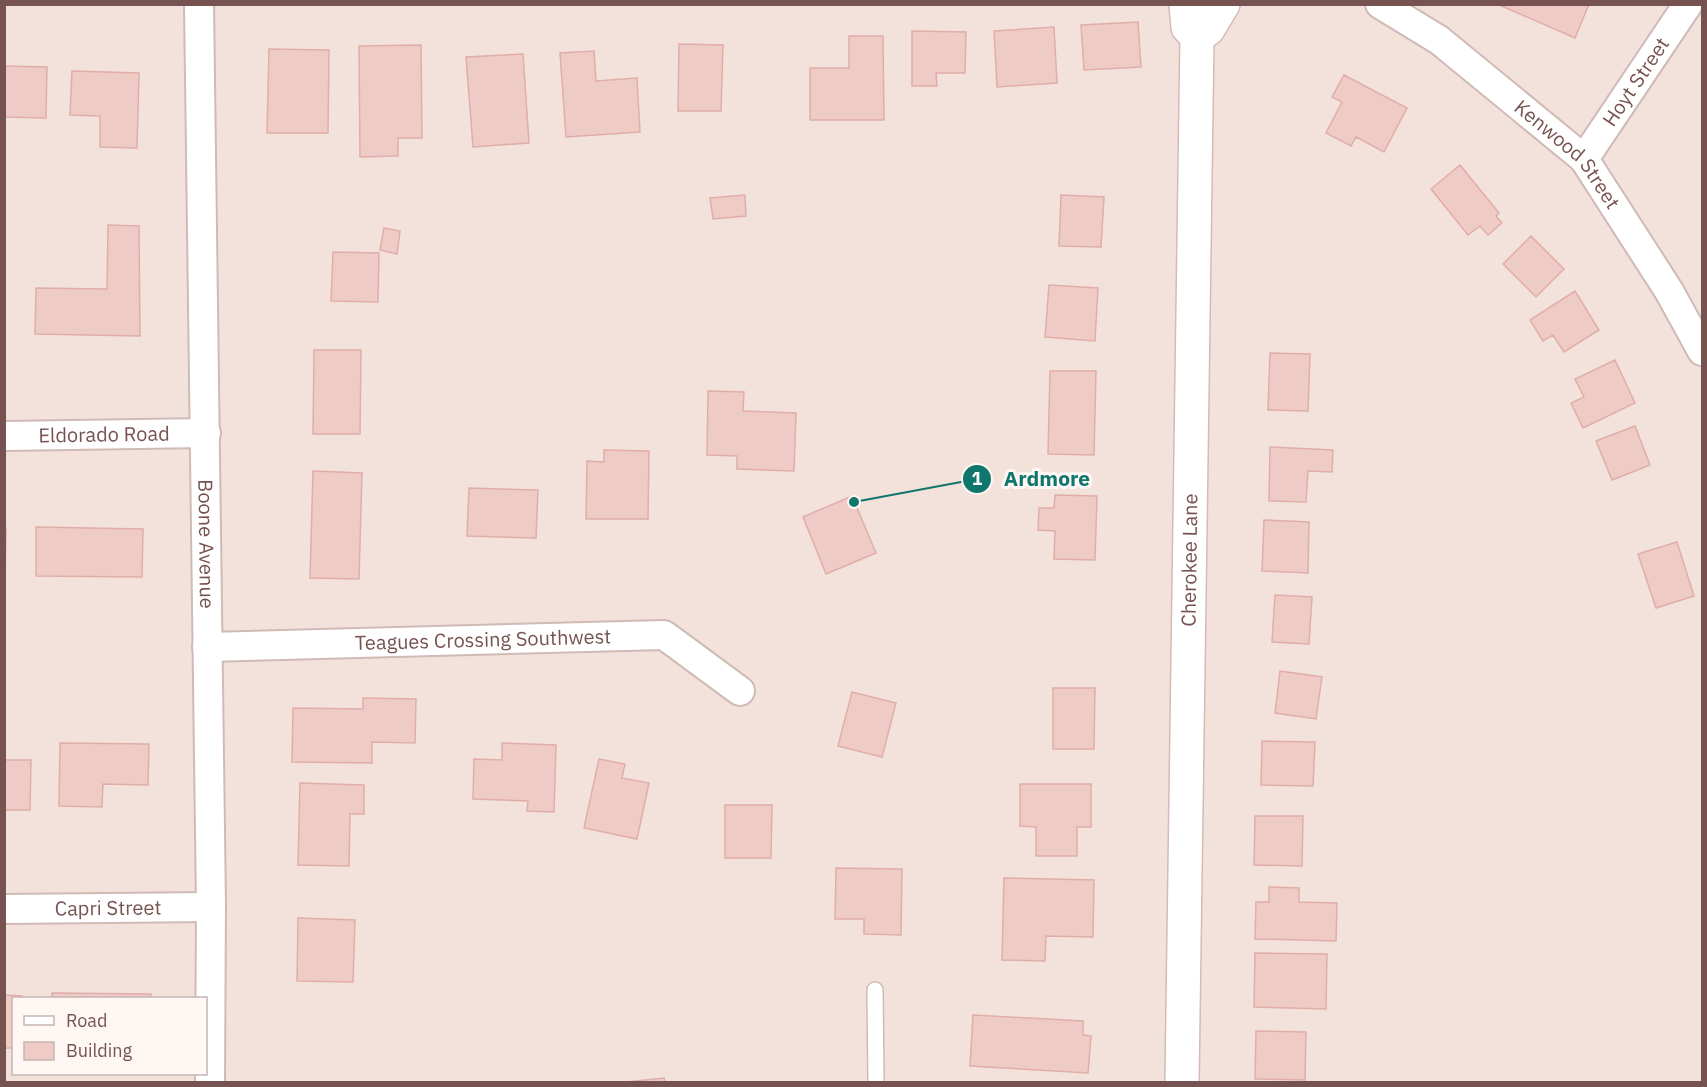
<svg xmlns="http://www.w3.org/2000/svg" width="1707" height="1087" font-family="'IBM Plex Sans',sans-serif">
  <rect width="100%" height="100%" fill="#fcf2ed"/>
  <path fill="#f3e2db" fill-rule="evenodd" d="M5 5H1702V1082H5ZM14 998H206V1074H14Z"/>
  <path fill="#efcbc6" stroke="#e1ada8" stroke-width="1.5" d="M1497 4H1589L1575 38Z
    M1138 22 1141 67 1084 70 1081 25Z
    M1054 27 1057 83 997 87 994 31Z
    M912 31 966 32 965 73H936L937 86H912Z
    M849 36H883L884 120H810V68H849Z
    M679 44 723 45 721 111H678Z
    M421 45 422 138H398V156L360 157 359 46Z
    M269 49 329 50 328 133H267Z
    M594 51 596 81 637 78 640 132 566 137 560 53Z
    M523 54 529 143 473 147 466 57Z
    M4 66 47 67 46 118 4 117Z
    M72 71 139 73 137 148 100 147V116L70 115Z
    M1344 75 1407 108 1384 152 1356 137 1351 146 1326 133 1342 102 1332 97Z
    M1460 165 1499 213 1496 216 1502 223 1488 235 1480 226 1468 235 1431 189Z
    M745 195 746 216 713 219 710 198Z
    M1061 195 1104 197 1101 247 1059 246Z
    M108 225 139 226 140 336 35 334 36 288 107 289Z
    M384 228 400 231 397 254 380 250Z
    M1531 236 1564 269 1536 297 1503 264Z
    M333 252 379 253 378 302 331 301Z
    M1049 285 1098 288 1095 341 1045 337Z
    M1575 291 1599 330 1564 352 1553 335 1543 341 1530 320Z
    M314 350H361L360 434H313Z
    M1270 353 1310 354 1308 411 1268 410Z
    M1615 360 1635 403 1583 428 1571 403 1584 397 1575 379Z
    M1050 371H1096L1094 455 1048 454Z
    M708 391 744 392 743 411 796 413 794 471 737 469V456L707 455Z
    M1635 426 1650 465 1612 480 1596 441Z
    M1270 447 1333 450 1332 472 1308 471 1306 502 1269 501Z
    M604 450 649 451 648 519H586L587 461 604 462Z
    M313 471 362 473 359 579 310 578Z
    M469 488 538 490 536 538 467 536Z
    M1055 495 1097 496 1095 560 1054 559 1055 531 1038 530 1039 508H1054Z
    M852 496 876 553 826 574 803 517Z
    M1264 520 1309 522 1308 573 1262 571Z
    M36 527 143 529 142 577 36 576Z
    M4 528H6L5 579H4Z
    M1677 542 1694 596 1656 608 1638 554Z
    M1275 595 1312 597 1309 644 1272 642Z
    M1280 671 1322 677 1316 719 1275 713Z
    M1053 688H1095L1094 749H1053Z
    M852 692 896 703 882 757 838 746Z
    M363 698 416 699 415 743 372 742V763L292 762 293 708 363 709Z
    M1262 741 1315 742 1313 786 1261 785Z
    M60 743 149 744 148 785 103 784 102 807 59 806Z
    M502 743 556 745 554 812 527 811 528 801 473 799 474 759 502 760Z
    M599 759 625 764 622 778 649 783 637 839 584 828Z
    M4 760H31L30 810H4Z
    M300 783 364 785V814H350L349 866 298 865Z
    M1020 784H1091V827H1077V856H1036V827L1020 826Z
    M725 805H772L771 858H725Z
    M1255 816H1303L1302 866 1254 865Z
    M836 868 902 869 901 935 864 934V919H835Z
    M1004 878 1094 880 1093 937 1046 936 1045 961 1002 960Z
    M1269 887 1299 888V902L1337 903 1336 941 1255 939 1256 902H1269Z
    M298 918 355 920 353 982 297 981Z
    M1255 953 1327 954 1326 1009 1254 1007Z
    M52 993 151 994V998H52Z
    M4 995 22 996V998H14V1048H4Z
    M973 1015 1083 1021V1035L1091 1036 1088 1073 970 1066Z
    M1256 1031 1306 1032 1305 1080 1255 1079Z
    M664 1078 665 1082H626Z"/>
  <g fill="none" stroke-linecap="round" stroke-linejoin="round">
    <defs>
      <path id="lane" d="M875 990 876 1082"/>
      <g id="street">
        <path id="s1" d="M199 4 211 907 210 1082"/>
        <path id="s2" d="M1380 4 1439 40 1584 159 1669 291 1702 351"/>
        <path id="s3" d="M1584 159 1688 4"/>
        <path id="s4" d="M4 436 206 433"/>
        <path id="s5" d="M207 647 664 635 740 691"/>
        <path id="s6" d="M4 909 211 907"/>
      </g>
      <g id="secondary">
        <path d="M1197 37 1208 29 1223 4"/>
        <path id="s7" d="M1182 1082 1197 37 1188 27 1186 4"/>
      </g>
    </defs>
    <use href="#lane" stroke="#d0bab5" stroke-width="18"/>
    <use href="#street" stroke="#d0bab5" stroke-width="32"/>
    <use href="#secondary" stroke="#d5bab5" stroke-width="36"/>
    <use href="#lane" stroke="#fff" stroke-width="15"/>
    <use href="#street" stroke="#fff" stroke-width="28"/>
    <use href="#secondary" stroke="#fff" stroke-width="33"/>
  </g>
  <g text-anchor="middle" stroke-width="6" stroke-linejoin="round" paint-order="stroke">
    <g font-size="20" fill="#765350" stroke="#fef7f3">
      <text dy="7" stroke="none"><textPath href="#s3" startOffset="93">Hoyt Street</textPath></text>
      <text dy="7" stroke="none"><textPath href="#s2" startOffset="242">Kenwood Street</textPath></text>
      <text dy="7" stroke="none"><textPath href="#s4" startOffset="100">Eldorado Road</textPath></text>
      <text dy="7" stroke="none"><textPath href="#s1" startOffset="540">Boone Avenue</textPath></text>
      <text dy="7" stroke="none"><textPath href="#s7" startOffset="522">Cherokee Lane</textPath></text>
      <text dy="7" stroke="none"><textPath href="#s5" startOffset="276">Teagues Crossing Southwest</textPath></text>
      <text dy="7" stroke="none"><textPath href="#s6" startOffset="104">Capri Street</textPath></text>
    </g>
  </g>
  <path fill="none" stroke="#0f766e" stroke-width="2" d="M854 502L977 479"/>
  <g fill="#0f766e" stroke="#fef7f3" stroke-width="2">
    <circle cx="854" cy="502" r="6"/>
    <circle cx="977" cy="479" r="15"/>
  </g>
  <g font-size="18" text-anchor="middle" font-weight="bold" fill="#fff">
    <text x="977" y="485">1</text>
  </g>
  <g font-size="21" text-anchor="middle" font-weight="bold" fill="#0f766e" stroke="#fef7f3" stroke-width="6" stroke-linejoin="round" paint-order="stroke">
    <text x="1047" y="486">Ardmore</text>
  </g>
  <rect width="1707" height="1087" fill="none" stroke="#765350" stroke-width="12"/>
  <rect x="12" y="997" width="195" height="78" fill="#fef7f3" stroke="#c8b5b2" stroke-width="1.5"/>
  <rect x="24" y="1016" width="30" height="9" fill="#ffffff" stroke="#c8b5b2" stroke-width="1.5"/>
  <text x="66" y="1027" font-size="18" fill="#765350">Road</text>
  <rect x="24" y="1042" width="30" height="18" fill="#efcbc6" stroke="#c8b5b2" stroke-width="1.5"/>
  <text x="66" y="1057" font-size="18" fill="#765350">Building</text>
</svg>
